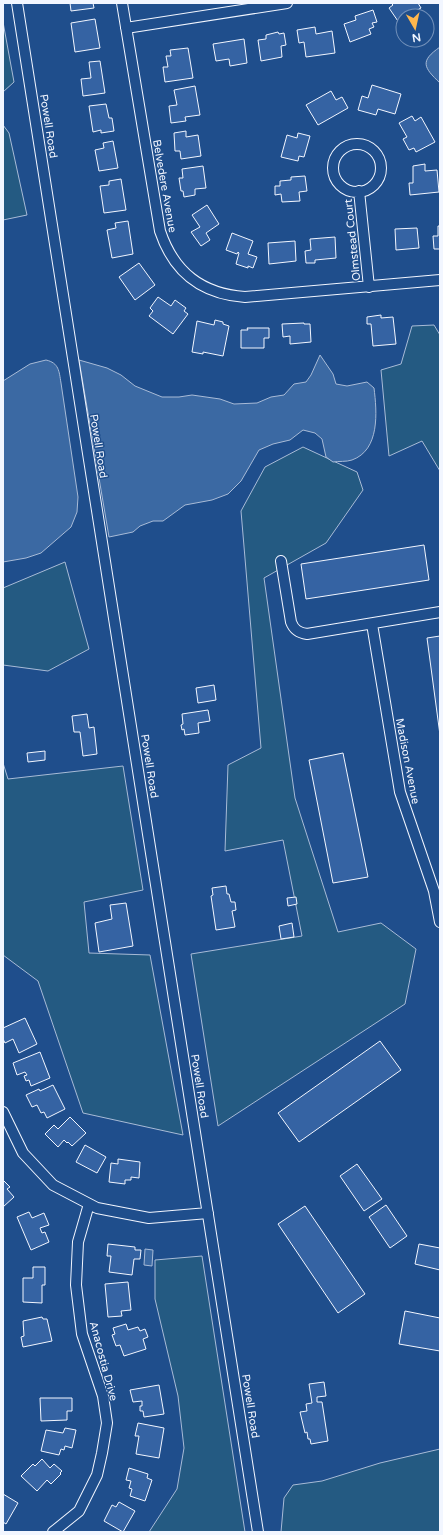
<svg xmlns="http://www.w3.org/2000/svg" width="443" height="1535" font-family="'Varela Round',sans-serif">
  <rect width="100%" height="100%" fill="#1f4e8c"/>
  <path fill="#245a82" stroke="#a8bbd7" d="M3 22 14 82 3 92Z
    M3 125 9 133 27 215 3 220Z
    M434 325 440 335V471L422 441 389 456 381 370 401 364 412 326Z
    M303 447 357 472 363 490 326 543 264 578 295 798 338 932 381 923 416 949 405 1004 218 1126 191 954 302 936 283 840 225 851 228 765 261 748 241 511 265 467Z
    M65 562 89 649 48 671 3 665V588Z
    M3 763 8 779 123 766 143 890 84 902 89 953 150 955 183 1135 83 1113 38 981 3 955Z
    M202 1256 245 1532H149L177 1489 184 1448 178 1396 155 1299V1260Z
    M440 1449V1532H281L284 1498 293 1485 322 1481 380 1463Z"/>
  <path fill="#3b69a3" stroke="#a8bbd7" d="M440 47V83C423 67 420 61 440 47Z
    M320 355 333 374 336 384 347 386 367 382 374 388C377 412 380 450 352 460 346 462 339 461 333 462L326 457 322 439 315 433 303 430 290 440 273 444 259 450 241 481 228 494 212 500 185 505 163 521H153L140 526 133 532 109 537 79 360 107 368 121 375 135 386 162 397H179L192 395 220 399 234 404 257 403 271 397 284 395 294 384 306 382 311 375Z
    M46 360C59 363 59 371 61 383L78 497 77 512 71 527 41 553 26 558 3 562V381L30 364Z
    M145 1249 153 1250 152 1266 144 1265Z"/>
  <path fill="#3563a3" stroke="#f2f6ff" d="M70 3H93L94 8 71 11Z
    M391 3H418L421 8 412 13 413 16H403V26L402 27 389 8 393 5Z
    M373 10 377 22 372 23 374 27 369 29 371 34 350 42 344 24 356 20 355 16Z
    M95 19 100 48 75 52 71 23Z
    M315 27 316 34 332 31 335 53 306 57 304 42 299 43 297 30Z
    M278 32 279 34 284 33 286 45 281 46 282 57 261 61 258 40 266 39V35Z
    M244 39 247 63 230 66 229 59 216 61 213 44Z
    M188 48 193 78 165 82 163 67H168L166 56H171L170 50Z
    M100 61 105 93 83 96 81 79 91 78 89 62Z
    M372 85 401 94 395 114 378 109 376 115 358 110 362 96 368 98Z
    M195 86 200 115 185 117 186 121 171 123 169 106 177 105 174 90Z
    M331 91 336 100 342 97 348 108 318 125 306 105Z
    M106 104 109 118H112L114 131 101 133V130L93 132 89 106Z
    M412 116 415 121 421 117 435 142 416 152 414 148 409 150 403 139 407 137 399 123Z
    M186 131V137L198 135 201 156 181 159 180 151H175L174 133Z
    M298 133 310 136 304 157 299 156 298 161 281 157 287 135 297 138Z
    M113 141 118 168 99 171 95 150 104 148 103 143Z
    M425 164V171L437 170 439 192 410 195 409 183H413V166Z
    M203 166 206 188 195 189V195L184 197 183 191H181L179 178H183L182 169Z
    M305 176 307 191 299 192 300 201 282 202 281 194 275 195V186H280V181L291 180V177Z
    M121 179 126 210 104 213 100 186 109 185V181Z
    M207 205 219 224 206 233 210 240 201 246 191 232 200 227 192 215Z
    M128 221 133 254 112 258 107 230 116 228 115 223Z
    M438 226H440V249H434L433 236H438Z
    M417 228 419 248 396 250 395 229Z
    M232 233 253 241 248 254 257 257 253 268 248 266V268L236 264 239 253 238 252 237 254 226 250Z
    M335 237 336 258 315 260V263H306L305 251 311 250 310 239Z
    M295 241 296 261 269 264 268 243Z
    M139 263 155 285 135 300 119 277Z
    M158 297 171 306 175 300 186 308 184 311 188 314 173 334 149 316 153 311 150 308Z
    M381 315V318L393 317 396 344 373 346 371 324H367V317Z
    M215 320 223 322V324L229 326 223 356 203 352V354L192 352 197 321 214 325Z
    M304 323V324H310L311 342 290 344V336L283 337 282 324Z
    M247 328H269V338H264V348H241V330H248Z
    M424 545 429 580 306 599 301 564Z
    M440 636V735L427 638Z
    M214 685 216 700 198 703 196 688Z
    M208 710 210 721 198 723 199 733 185 735 184 729 182 730 181 725 183 724 182 714Z
    M87 714 89 728 94 727 97 754 83 756 80 732H74L72 716Z
    M45 751V760L28 762 27 753Z
    M343 753 368 877 333 883 309 760Z
    M226 886 227 894H229L231 902H235L236 910 232 911 235 927 216 930 211 896 213 895 212 888Z
    M296 897 297 904 288 906 287 898Z
    M126 903 133 946 99 952 95 923 112 919 110 905Z
    M292 923 294 937 281 939 279 926Z
    M25 1018 37 1044 19 1053 13 1039 5 1043 3 1039V1028Z
    M380 1041 401 1070 299 1142 278 1113Z
    M40 1052 50 1078 31 1086 29 1080 26 1081 24 1076 27 1075 25 1072 17 1075 13 1063Z
    M53 1085 65 1109 47 1118 44 1112 41 1113 37 1105 32 1107 26 1095 39 1089 40 1091Z
    M70 1117 86 1133 72 1146 68 1142 67 1143 64 1140 58 1147 45 1134 54 1125 58 1129Z
    M85 1145 106 1157 97 1173 76 1162Z
    M118 1159 140 1162 139 1178 131 1177V1180H125V1184L109 1182 111 1163 118 1164Z
    M357 1164 382 1199 364 1211 340 1176Z
    M3 1180 10 1187 7 1189 14 1197 3 1207Z
    M386 1205 407 1236 390 1248 369 1217Z
    M305 1206 365 1294 338 1313 278 1224Z
    M29 1212 32 1218 44 1213 49 1225 40 1228 42 1233 45 1232 49 1242 31 1250 17 1217Z
    M108 1244 135 1247V1250H141L140 1259H134L132 1275 109 1272 111 1256H107Z
    M419 1244 440 1248V1270L415 1264Z
    M33 1267H45V1285H42V1303L23 1302V1278H33Z
    M128 1282 131 1310 121 1311 122 1316 108 1317 105 1284Z
    M405 1311 440 1318V1351L399 1344Z
    M42 1317 43 1319H47L52 1341 23 1347 21 1337 24 1336 23 1321Z
    M126 1324 128 1330 138 1327 140 1331 145 1329 148 1337 143 1339 146 1349 124 1356 120 1345 116 1346 112 1335 115 1334 113 1328Z
    M324 1382 326 1396 317 1397V1402H322L328 1441 311 1444 310 1439H308L307 1432 305 1433 300 1412 307 1411 306 1404 312 1403 309 1384Z
    M159 1385 164 1414 144 1417 143 1411H140V1406H142V1401L133 1402 130 1390Z
    M40 1398H72V1411H67V1420L41 1421Z
    M138 1423 164 1428 159 1458 136 1454 139 1436H135Z
    M65 1428 76 1430 72 1448 65 1446 64 1450 61 1449 59 1455 41 1451 46 1430 63 1433Z
    M42 1459 50 1468 54 1464 62 1471 60 1473 61 1474 51 1484 47 1480 37 1491 21 1476 33 1464 35 1466Z
    M129 1468 148 1474 147 1478 152 1480 145 1501 130 1496 132 1489 129 1488 131 1481 126 1480Z
    M3 1494 18 1503 6 1524 3 1522Z
    M119 1502 135 1511 123 1532 104 1521 112 1505 116 1507Z"/>
  <g fill="none" stroke-linecap="round" stroke-linejoin="round">
    <defs>
      <path id="minor" d="M17 3 258 1532
        M122 3 160 231C174 273 202 294 245 297L440 280
        M126 28 287 3
        M333 168a24 24 0 1 1 48 0a24 24 0 1 1-48 0Z
        M359 191 369 287
        M281 561 291 622C294 630 299 633 307 634L440 612
        M372 624 400 792 434 891 440 922
        M3 1112 23 1153 53 1185 97 1208 149 1218 208 1213
        M53 1532 79 1511 97 1475 102 1453 107 1423 103 1396 82 1334 76 1285 78 1242 89 1204"/>
    </defs>
    <use href="#minor" stroke="#f2f6ff" stroke-width="12"/>
    <use href="#minor" stroke="#1f4e8c" stroke-width="10"/>
  </g>
  <g text-anchor="middle" stroke-width="3" stroke-linejoin="round" paint-order="stroke">
    <g font-size="11" fill="#f2f6ff" stroke="#1f4e8c">
      <text transform="translate(49 126) rotate(81)" y="4">Powell Road</text>
      <text transform="translate(165 186) rotate(80)" y="4">Belvedere Avenue</text>
      <text transform="translate(352 240) rotate(-96)" y="4">Olmstead Court</text>
      <text transform="translate(99 446) rotate(81)" y="4">Powell Road</text>
      <text transform="translate(408 761) rotate(79)" y="4">Madison Avenue</text>
      <text transform="translate(150 766) rotate(81)" y="4">Powell Road</text>
      <text transform="translate(200 1086) rotate(81)" y="4">Powell Road</text>
      <text transform="translate(104 1361) rotate(75)" y="4">Anacostia Drive</text>
      <text transform="translate(251 1406) rotate(81)" y="4">Powell Road</text>
    </g>
  </g>
  <rect width="443" height="1535" fill="none" stroke="#f2f6ff" stroke-width="8"/>
  <g transform="translate(415 28) rotate(171)"><circle r="19" fill="#1f4e8c" stroke="#7391ba"/>
  <path d="M0-3L7 15L0 10L-7 15Z" fill="#ffb74d"/>
  <text y="-6" font-size="11" font-weight="bold" text-anchor="middle" fill="#f2f6ff">N</text>
  </g>
</svg>
